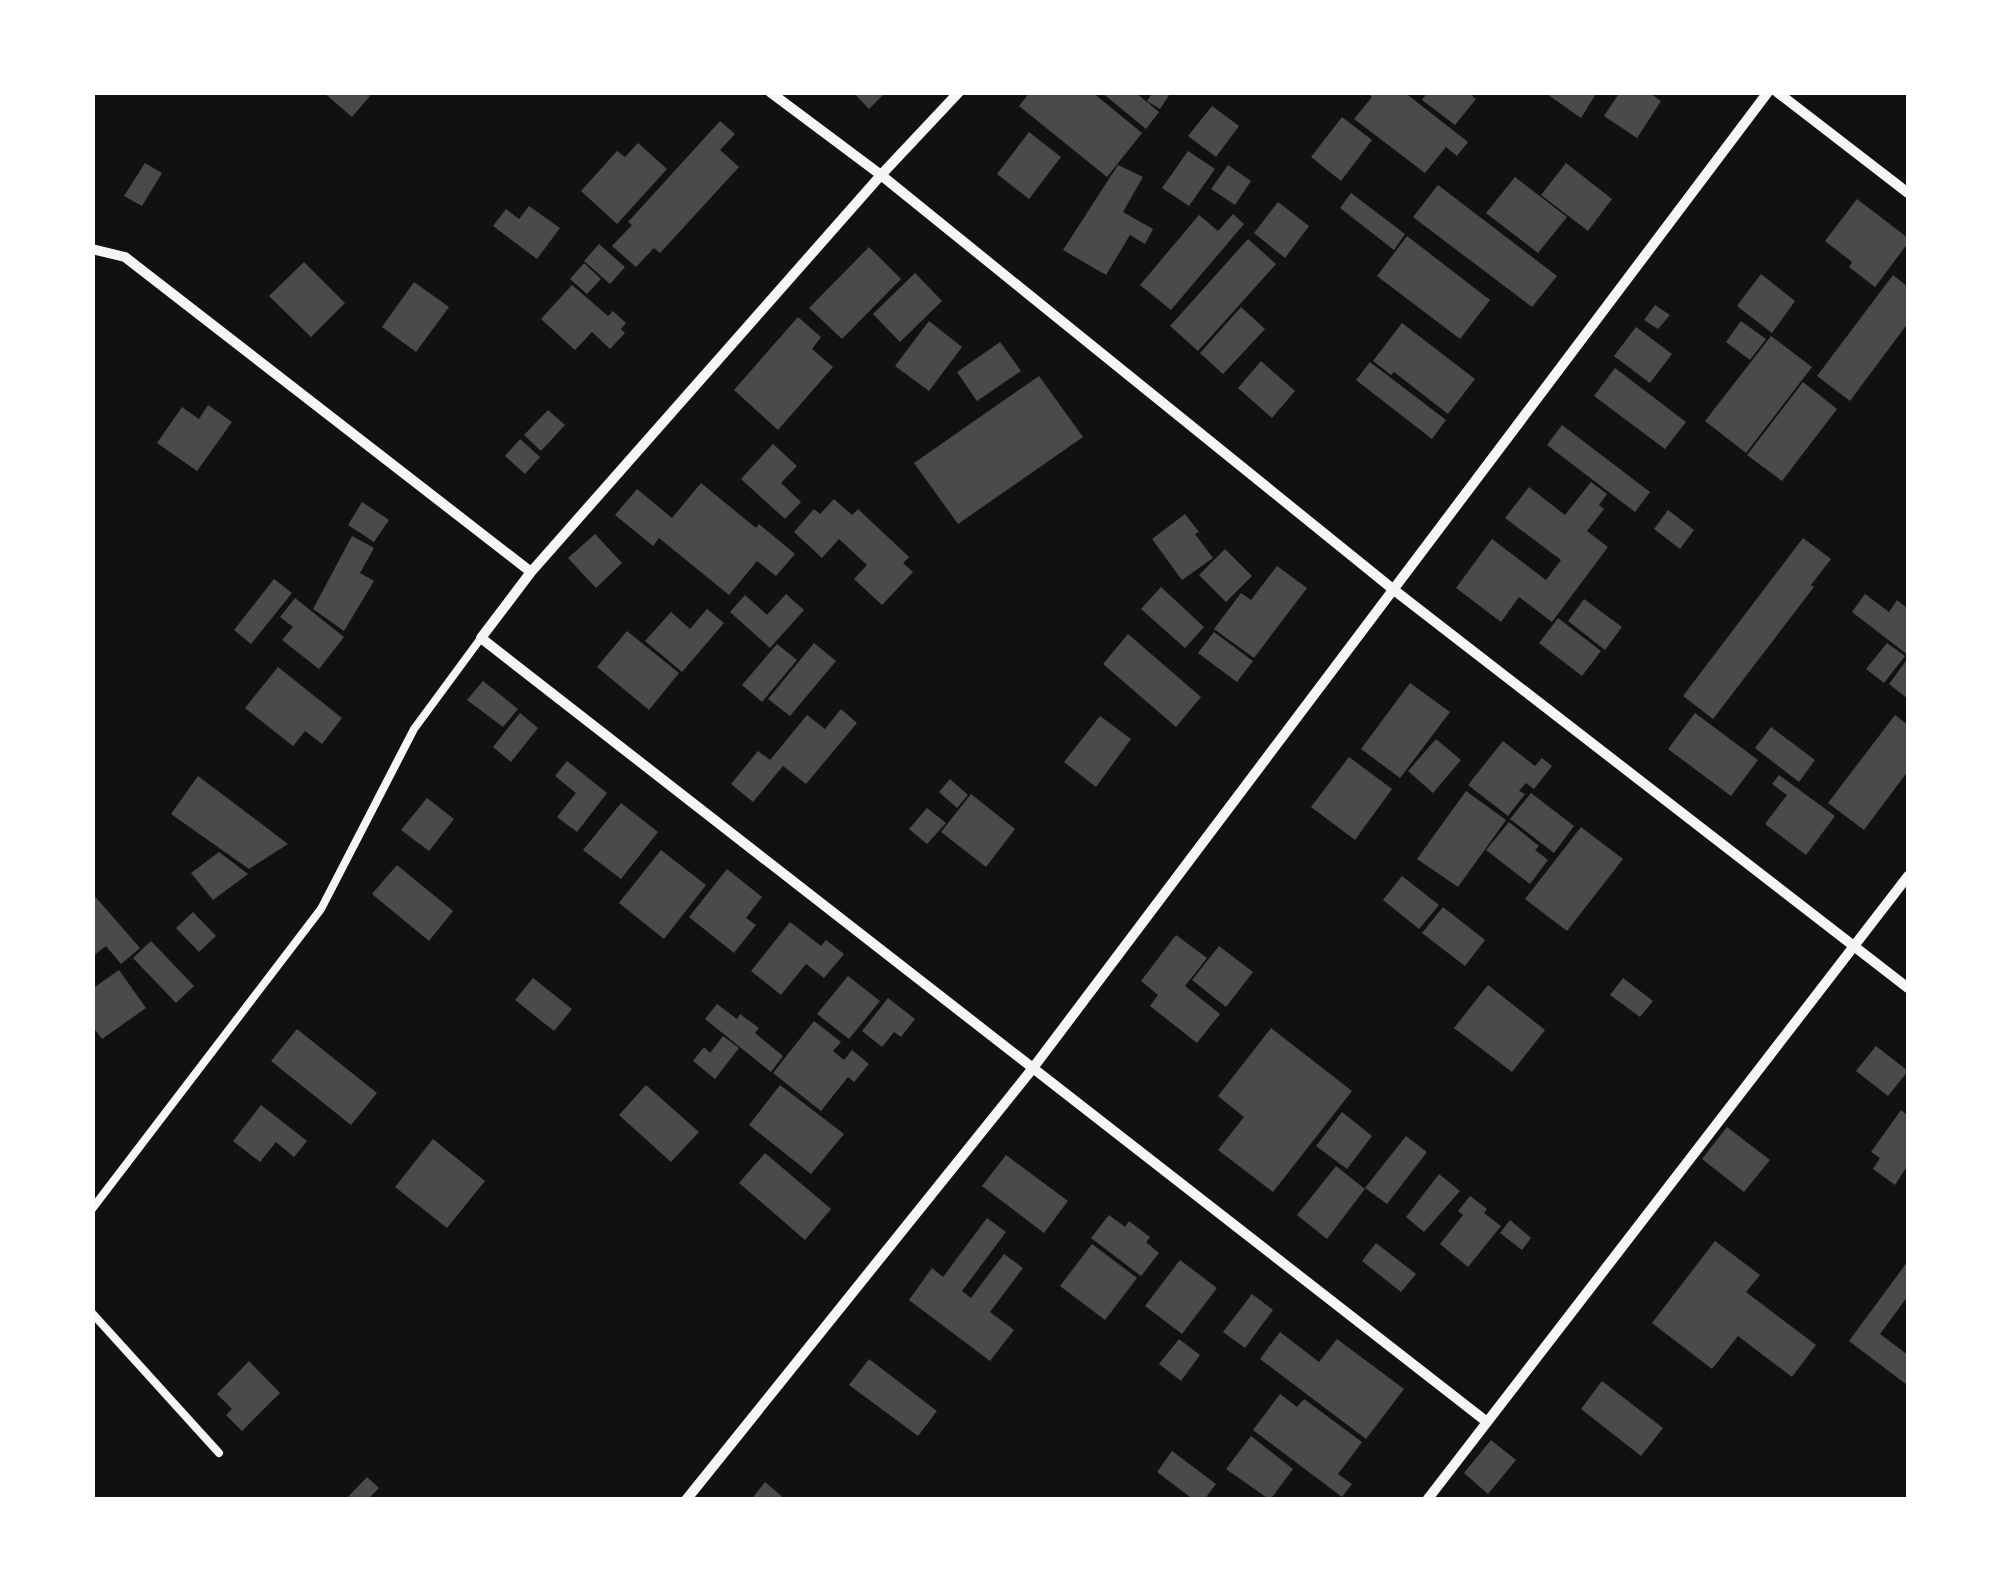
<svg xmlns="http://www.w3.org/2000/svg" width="2001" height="1592" font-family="'PT Sans Narrow',sans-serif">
  <rect width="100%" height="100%" fill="#111"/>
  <path fill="#4a4a4a" d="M323 92H366L370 96 352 117Z
    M853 92H886L869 109Z
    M1030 92H1092L1142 133 1107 177 1019 106Z
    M1101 92H1135L1159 112 1146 129Z
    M1153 92H1171L1160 109 1147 101Z
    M1366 92H1404L1468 142 1457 156 1446 147 1425 173 1354 119 1372 97Z
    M1428 92H1467L1476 99 1455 125 1422 100Z
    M1544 92H1597L1581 118Z
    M1620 92H1648L1661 101 1637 138 1604 116Z
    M1212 106 1239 126 1216 157 1188 136Z
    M1342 117 1372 140 1341 181 1311 157Z
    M720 121 735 134 720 150 739 167 660 253 654 248 636 267 612 246 632 225 628 222Z
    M1029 132 1061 157 1029 199 997 174Z
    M638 143 667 169 617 224 581 191 617 151 625 157Z
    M1188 151 1215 169 1189 206 1162 188Z
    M145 163 162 173 142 206 124 196Z
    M1566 163 1612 199 1588 231 1541 195Z
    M1118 165 1143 177 1123 212 1153 229 1145 244 1130 235 1106 275 1063 250Z
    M1228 165 1251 181 1235 205 1211 189Z
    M1515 177 1567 217 1538 253 1486 213Z
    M1438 185 1557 276 1532 307 1413 217Z
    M1351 193 1405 234 1394 250 1340 208Z
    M1857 199 1908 238V243L1875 287 1849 267 1852 262 1825 241Z
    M1278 202 1309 226 1285 258 1254 233Z
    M529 206 560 228 537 259 493 226 506 209 519 219Z
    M1233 214 1244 224 1171 310 1140 285 1199 215 1218 231Z
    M1407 236 1490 300 1460 339 1377 276Z
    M1248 239 1276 264 1198 351 1170 326Z
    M599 244 625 267 610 284 584 261Z
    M869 247 901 279 842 339 809 308Z
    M304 262 345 303 311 337 269 296Z
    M584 263 601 279 587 294 570 279Z
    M915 273 942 301 900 342 873 314Z
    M1761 274 1795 301 1772 333 1737 306Z
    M1893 275 1908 287V323L1850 401 1817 376Z
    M414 282 449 307 416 352 382 327Z
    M572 285 608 316 613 311 626 323 621 329 625 333 610 349 592 332 575 350 541 319Z
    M1655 305 1670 315 1658 329 1644 320Z
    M1241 307 1265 329 1223 374 1200 353Z
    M798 317 821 337 812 349 833 367 778 430 734 390Z
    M929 321 962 347 929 391 895 366Z
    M1741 321 1766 339 1750 360 1726 342Z
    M1402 323 1475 379 1448 414 1394 372 1391 375 1373 361Z
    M1636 327 1672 354 1650 383 1614 356Z
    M1771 336 1812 367 1746 453 1705 421Z
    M1000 342 1021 371 977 401 957 372Z
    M1261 361 1295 391 1272 418 1238 388Z
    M1370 362 1446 420 1432 439 1356 380Z
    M1615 368 1686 422 1665 449 1594 396Z
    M1039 376 1083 437 958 524 914 463Z
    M1803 382 1837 409 1782 481 1747 455Z
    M208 405 232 422 197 471 157 443 182 407 199 419Z
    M548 410 565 425 541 451 524 435Z
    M1562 425 1650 492 1635 512 1547 445Z
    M520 439 540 457 525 474 505 456Z
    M773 444 797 466 781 483 801 502 785 519 741 479Z
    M1591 482 1607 494 1599 505 1604 509 1587 531 1608 547 1552 622 1519 597 1501 622 1456 588 1492 539 1546 580 1561 560 1505 518 1529 487 1565 515Z
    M701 483 756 528 759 524 795 554 776 576 757 561 729 595 659 538 653 546 615 515 637 489 672 518Z
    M834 499 852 515 858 509 909 557 903 563 913 572 882 605 854 579 867 565 839 539 822 558 794 532 814 509 820 514Z
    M362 502 389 520 374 542 348 525Z
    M1668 510 1694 530 1680 549 1654 529Z
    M1185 514 1199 532 1195 534 1213 558 1182 580 1152 539Z
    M595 534 622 563 596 588 568 558Z
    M352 536 374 548 360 573 374 581 344 631 313 609Z
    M1803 538 1831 559 1811 585 1814 587 1713 719 1683 696Z
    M1225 549 1252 576 1226 602 1199 575Z
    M1277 566 1307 588 1254 658 1214 629 1241 593 1251 600Z
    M274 579 292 593 251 644 234 630Z
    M1161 587 1204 627 1185 648 1141 609Z
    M786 594 804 610 770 648 730 612 745 595 767 615Z
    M1865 594 1889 612 1897 600 1908 609V655L1852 612Z
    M295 598 344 637 319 669 282 640 293 627 280 617Z
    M1584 599 1622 627 1605 650 1568 621Z
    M707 609 724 623 682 672 645 641 671 612 690 629Z
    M1558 618 1601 651 1582 676 1539 643Z
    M627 631 679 673 649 710 597 667Z
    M1214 632 1253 661 1237 682 1198 653Z
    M1128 634 1201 697 1176 727 1103 664Z
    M814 643 836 661 790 716 768 699Z
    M1887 643 1905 656 1884 683 1866 669Z
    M777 644 797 660 762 702 742 685Z
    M1908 658V699L1889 684Z
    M278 667 342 718 322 744 305 731 293 746 245 708Z
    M483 681 518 709 503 727 467 700Z
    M1410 683 1450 712 1400 778 1361 749Z
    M841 709 857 723 806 784 783 766 753 802 731 784 758 751 770 760 807 715 825 729Z
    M520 713 538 728 511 762 493 747Z
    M1695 713 1758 760 1731 796 1668 749Z
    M1895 715 1908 725V771L1864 830 1828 803Z
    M1100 716 1131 739 1096 787 1064 762Z
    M1771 727 1815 760 1799 782 1755 748Z
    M1436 739 1461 760 1433 793 1408 771Z
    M1503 741 1535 766 1542 758 1552 766 1534 789 1526 783 1519 791 1525 794 1508 816 1468 785Z
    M1349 757 1392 789 1355 840 1311 807Z
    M567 761 607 793 577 832 557 817 576 793 555 776Z
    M1779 775 1835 816 1806 855 1765 824 1787 795 1772 784Z
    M198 776 288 844 249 869 171 814Z
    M950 779 968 795 957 808 939 792Z
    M1466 791 1506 820 1458 887 1417 859Z
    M1531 793 1574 826 1554 853 1510 819Z
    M971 794 1015 829 986 867 941 832Z
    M427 798 454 819 429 851 401 830Z
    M621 803 658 832 621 879 583 850Z
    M927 808 946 823 927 844 909 829Z
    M1509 822 1539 846 1535 850 1548 860 1530 884 1486 850Z
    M1581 827 1623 859 1567 931 1525 899Z
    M661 850 706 885 664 939 619 903Z
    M219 852 248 874 213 900 191 873Z
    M397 865 453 911 429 941 372 894Z
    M727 869 762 897 746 918 756 925 734 953 689 917Z
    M1402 876 1439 905 1419 929 1383 900Z
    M92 893 140 948 121 964 106 946 92 957Z
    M1443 907 1485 940 1465 966 1422 933Z
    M193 912 216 936 199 952 176 928Z
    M790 922 821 946 826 940 844 954 824 978 806 964 781 995 751 971Z
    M1176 935 1207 958 1185 986 1220 1014 1197 1043 1150 1006 1158 995 1141 981Z
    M151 941 194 986 176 1003 133 958Z
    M1219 946 1253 972 1226 1007 1192 980Z
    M119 970 146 1008 102 1039 92 1026V989Z
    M848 976 880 1001 849 1039 817 1014Z
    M533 978 572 1009 554 1031 515 1000Z
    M1623 978 1653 1001 1640 1017 1610 995Z
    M1488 985 1545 1030 1512 1072 1454 1028Z
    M888 998 915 1019 901 1037 894 1032 882 1047 862 1031Z
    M717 1004 737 1019 740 1014 759 1028 755 1033 783 1056 771 1072 705 1019Z
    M814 1021 841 1042 833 1051 844 1060 852 1050 869 1064 854 1082 848 1077 821 1111 773 1073Z
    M1271 1028 1352 1091 1273 1192 1218 1150 1244 1117 1218 1096Z
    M297 1029 377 1093 351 1125 271 1061Z
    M723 1036 739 1048 715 1079 693 1061 704 1047 710 1053Z
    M1876 1046 1908 1071 1888 1096 1856 1071Z
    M646 1085 699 1132 671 1162 619 1115Z
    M780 1085 844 1134 811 1174 749 1125Z
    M261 1105 307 1141 294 1157 276 1142 260 1162 233 1141Z
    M1901 1110 1908 1116V1165L1895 1185 1873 1169 1880 1158 1871 1152Z
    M1342 1112 1372 1136 1347 1169 1316 1146Z
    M1727 1127 1770 1160 1744 1192 1702 1159Z
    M1406 1136 1427 1152 1387 1204 1365 1188Z
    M433 1139 485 1181 447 1228 395 1187Z
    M765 1153 831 1209 805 1240 739 1183Z
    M1006 1155 1068 1201 1044 1233 982 1186Z
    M1336 1166 1365 1189 1327 1239 1297 1215Z
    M1439 1174 1460 1191 1424 1232 1406 1217Z
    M1470 1196 1487 1209 1484 1213 1501 1226 1468 1267 1440 1244 1463 1215 1458 1211Z
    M1109 1215 1125 1227 1129 1221 1150 1237 1146 1242 1159 1253 1141 1276 1091 1238Z
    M987 1218 1006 1232 962 1291 971 1298 1004 1254 1023 1268 990 1312 1014 1330 990 1361 909 1300 932 1268 943 1277Z
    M1510 1220 1531 1238 1522 1250 1500 1233Z
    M1715 1241 1760 1275 1746 1292 1816 1345 1792 1377 1738 1336 1712 1369 1652 1323Z
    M1376 1243 1416 1274 1401 1292 1362 1261Z
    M1092 1244 1137 1278 1105 1320 1060 1286Z
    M1180 1260 1217 1288 1182 1334 1145 1306Z
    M1908 1261V1296L1880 1334 1908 1355 1907 1385 1849 1341Z
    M1252 1294 1273 1310 1245 1348 1223 1332Z
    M1280 1332 1319 1362 1337 1339 1404 1389 1366 1439 1260 1359Z
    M1179 1339 1200 1355 1181 1381 1159 1364Z
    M869 1359 937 1411 918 1436 849 1385Z
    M249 1361 280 1393 242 1431 226 1415 232 1409 217 1394Z
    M1602 1381 1663 1428 1641 1456 1581 1409Z
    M1280 1394 1297 1407 1304 1399 1362 1442 1338 1474 1352 1484 1342 1497 1253 1430Z
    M1251 1436 1293 1469 1270 1500 1226 1469Z
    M1491 1440 1516 1460 1488 1494 1464 1473Z
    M1172 1451 1216 1484 1204 1500H1194L1157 1472Z
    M367 1477 379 1488 367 1500H345Z
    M765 1482 786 1500H751Z"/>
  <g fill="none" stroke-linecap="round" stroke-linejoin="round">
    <path stroke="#f5f5f5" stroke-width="8" d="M92 1209 321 909 414 729 481 638
      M92 1313 219 1453"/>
    <path stroke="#f5f5f5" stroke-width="10" d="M770 92 881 175 1394 590 1908 988
      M959 92 881 175 531 572 481 638 1487 1422
      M1777 92 1908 193
      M92 249 125 257 531 572
      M686 1500 1033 1068 1768 92
      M1427 1500 1908 876"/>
  </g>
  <rect width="2001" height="1592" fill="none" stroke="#ffffff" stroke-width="190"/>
</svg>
